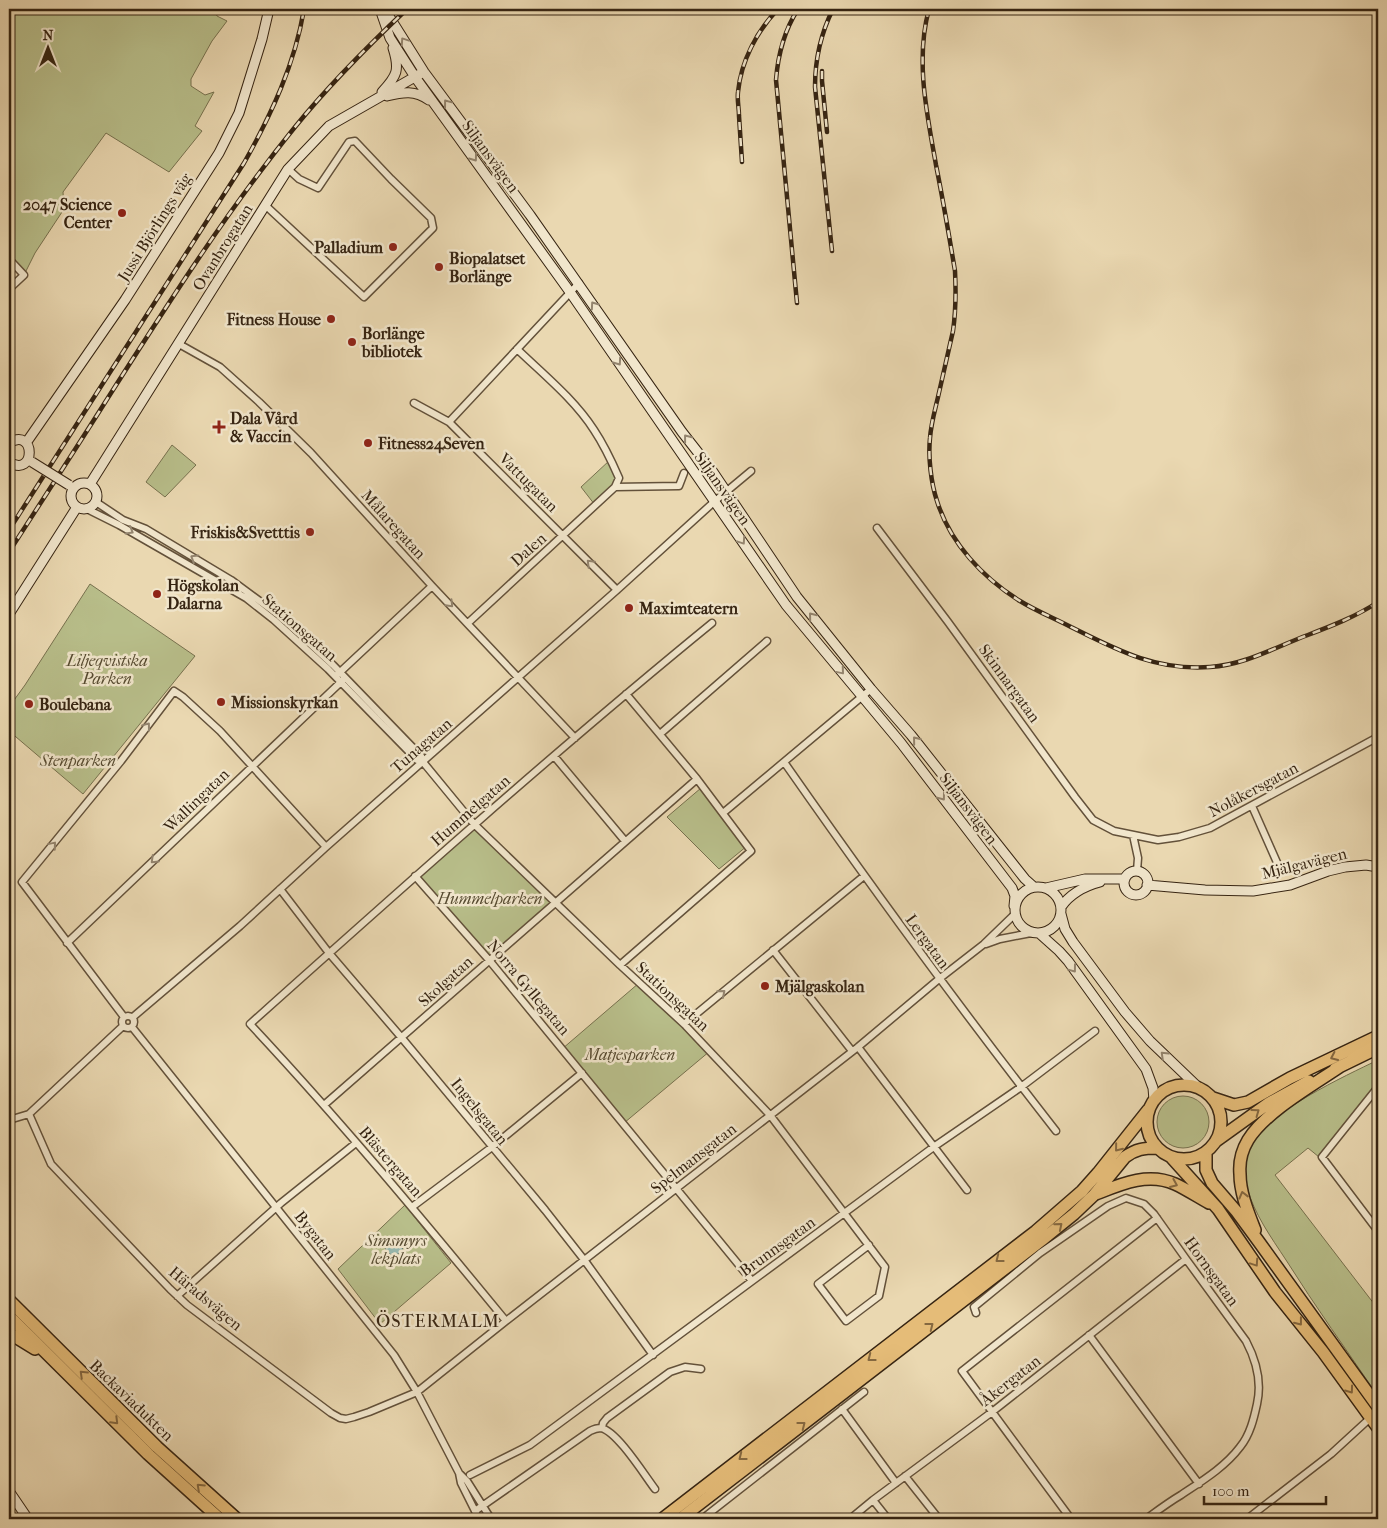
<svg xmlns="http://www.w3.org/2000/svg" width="1387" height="1528" font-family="'IM FELL French Canon',serif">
  <rect width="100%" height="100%" fill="#ead8b1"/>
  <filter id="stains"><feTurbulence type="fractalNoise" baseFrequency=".004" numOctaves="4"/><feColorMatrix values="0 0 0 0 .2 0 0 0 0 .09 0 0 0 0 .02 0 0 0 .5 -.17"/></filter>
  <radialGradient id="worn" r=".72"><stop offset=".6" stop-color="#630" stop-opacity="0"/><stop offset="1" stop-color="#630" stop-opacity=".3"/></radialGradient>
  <path fill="#b8be8a" stroke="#77714e" d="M9 9H214L217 16 227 21 212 41 191 79V86L205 95 214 92 195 126 202 131 169 172 106 133 63 192 64 209 35 253 24 275 9 259Z
    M172 445 196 465 165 497 146 482Z
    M610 460 619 478 595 505 581 487Z
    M90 584 195 656 83 794 9 731V707L25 685Z
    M701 788 747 846 719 869 667 817Z
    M474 824 556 902 489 960 415 876Z
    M639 983 710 1051 624 1123 562 1049Z
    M1378 1060V1083L1319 1157 1308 1148 1275 1175 1378 1309V1396C1347 1351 1315 1306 1286 1260 1271 1237 1254 1214 1247 1187 1243 1173 1245 1159 1251 1146 1266 1112 1345 1076 1378 1060Z
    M1157 1122a26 26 0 1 1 52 0a26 26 0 1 1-52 0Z
    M405 1205 451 1263 380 1324 338 1269Z"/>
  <path fill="#98b9b0" stroke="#717d71" d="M385 1246a9 9 0 1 1 18 0a9 9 0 1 1-18 0Z"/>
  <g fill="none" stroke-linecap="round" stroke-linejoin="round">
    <defs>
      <path id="street" d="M265 205 364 297 433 228 431 218 391 179 355 141 349 142 318 188 299 179 288 169
        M9 259 24 275 9 289
        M179 344 220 367 259 402 311 453 432 586 575 738
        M517 349C544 375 574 399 594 430 604 445 612 462 619 478L615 487
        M414 403 449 422 617 590
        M449 422 579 283
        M96 502 123 520 146 529 231 580 280 616 333 665 421 756 423 762 474 824 620 965 684 1024 770 1115 885 1267 879 1296 846 1321 818 1284 869 1245
        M87 509 119 525 246 598 274 620 328 669 417 760 423 762
        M877 528 948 622 1075 797 1093 820 1114 831 1158 840 1179 837 1210 828 1378 737
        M468 623 615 487 679 486 684 473
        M338 674 432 586
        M660 734 767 641
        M554 756 625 841
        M784 762C872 888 962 1011 1056 1131
        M1252 806 1279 867
        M723 813 871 689
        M1133 835 1138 858 1137 871
        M415 876 489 960 752 1281
        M280 889 329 953 401 1037 545 1210 585 1261 653 1355
        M67 943 343 680
        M986 944 1000 939 1031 933
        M773 950 852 1051
        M620 965 751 851 697 779 626 694
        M122 1022a6 6 0 1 1 12 0a6 6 0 1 1-12 0Z
        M124 1017 22 882 121 761 174 691 183 697 220 731 326 847
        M133 1017 240 926 326 847 617 590 715 501 751 471
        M684 1024 864 876
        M132 1027 394 1355 417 1392 459 1473 461 1483 479 1519
        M858 1047 967 1190
        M1378 1087 1322 1157 1378 1231
        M324 1105 697 779
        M29 1114 51 1164 170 1289 187 1305 331 1413 340 1418 346 1419 354 1417 369 1412 417 1392 506 1321 858 1047 939 979 984 944 1015 914
        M9 1120 29 1114 123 1026
        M412 1207 492 1147 582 1073
        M177 1296 281 1203 356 1143
        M976 1313 974 1307 1040 1253 1108 1206 1126 1198 1144 1204 1154 1214 1186 1259 1246 1341C1256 1360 1262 1382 1257 1404 1254 1418 1250 1435 1240 1447 1225 1467 1202 1481 1181 1495 1169 1502 1157 1511 1146 1519
        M506 1321C423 1220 339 1119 250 1024 402 888 554 752 712 623
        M1089 1335 1199 1484
        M842 1409 896 1483
        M602 1428 603 1423 607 1418 670 1372 685 1367 701 1369
        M459 1473 467 1481 491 1519
        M470 1475 530 1445 935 1146 1021 1087 1095 1031
        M905 1476 939 1519
        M873 1500 888 1519
        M475 1511 590 1431C594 1429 597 1428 601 1428 617 1431 645 1476 655 1489
        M702 1519 864 1392
        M850 1519 873 1500 992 1412 1186 1259
        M1071 1519 962 1371 1157 1218
        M1247 1519 1331 1454 1367 1421"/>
      <path id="secondary" d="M380 9 390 38 415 77 570 292 786 605 901 743 1012 888 1015 896 1014 906
        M385 10 424 72 530 215 682 432 711 469 797 597 871 689 911 735 1025 879 1034 887
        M382 92C397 76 400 70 393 48
        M387 96C403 92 415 90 429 100
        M9 443C36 426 36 479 9 462
        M26 443 125 300 219 153 239 113 262 39 269 9
        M71 496a13 13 0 1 1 26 0a13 13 0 1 1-26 0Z
        M90 484 288 169 329 126 420 74
        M9 614 77 507
        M1124 883a12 12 0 1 1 24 0a12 12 0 1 1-24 0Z
        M1147 885 1205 890 1253 891 1290 885 1328 871 1345 867 1366 865 1378 867
        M1015 910a23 23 0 1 1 46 0a23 23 0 1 1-46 0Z
        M1046 888 1085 879H1125
        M1061 907C1070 894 1085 886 1100 882
        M1061 914 1065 929 1073 942 1125 1012 1150 1041 1199 1088
        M1040 934 1059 951 1068 961 1146 1069 1153 1088 1154 1100
        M9 1491 28 1519"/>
      <path id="highway" d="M1335 1069 1378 1048
        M1147 1122a37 37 0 1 1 74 0a37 37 0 1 1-74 0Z
        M1213 1098 1234 1105 1248 1102 1290 1078 1378 1036
        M1216 1141 1269 1103 1309 1081
        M1206 1152V1170L1212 1183 1237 1212 1259 1242 1378 1407
        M1171 1157 1218 1209 1275 1292 1323 1352 1378 1428
        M1096 1194C1121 1184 1148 1172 1175 1184 1186 1189 1198 1197 1209 1203
        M1255 1230C1248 1212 1240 1193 1240 1174 1239 1162 1242 1150 1248 1140 1265 1112 1313 1085 1341 1066
        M9 1300 157 1447 237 1519
        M9 1316 148 1454 220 1519
        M9 1333 35 1349
        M662 1519 1036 1231 1082 1191 1098 1173 1148 1110
        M680 1519 1042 1240 1074 1214 1094 1195 1125 1157C1136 1149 1144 1148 1157 1148"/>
    </defs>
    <use href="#street" stroke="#63513a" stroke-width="9"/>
    <use href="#secondary" stroke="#362412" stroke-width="11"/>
    <use href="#highway" stroke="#362412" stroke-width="14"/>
    <use href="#street" stroke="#f1e6cc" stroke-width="6"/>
    <use href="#secondary" stroke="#f1e6cc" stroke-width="9"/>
    <use href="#highway" stroke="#e5bc78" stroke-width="11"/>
    <defs>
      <path id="rail" d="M929 9C915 60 927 114 936 165 943 200 949 235 955 271 956 291 956 310 953 331 948 353 943 375 938 397 935 410 931 424 930 438 928 457 931 483 937 501 950 543 983 578 1020 601 1036 611 1054 618 1071 627 1117 650 1156 671 1210 667 1242 665 1270 650 1300 638 1326 628 1354 618 1378 602
        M822 71V81L827 132
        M742 162C741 147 740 131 739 116 739 108 737 100 738 92 741 61 757 31 778 9
        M832 251 815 87C815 60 821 33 833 9
        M797 303 776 80C778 54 784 31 798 9
        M9 530 244 163C271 115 295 64 304 9
        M9 552C43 499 77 447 111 393 169 302 227 211 295 127 329 85 368 46 407 9"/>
    </defs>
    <use href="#rail" stroke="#362412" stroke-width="4.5"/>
    <use href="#rail" stroke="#f1e6cc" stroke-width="2.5" stroke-dasharray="8" stroke-linecap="butt"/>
    <defs>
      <path id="secondary-bridge" d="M32 462 69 485"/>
    </defs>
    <use href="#secondary-bridge" stroke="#362412" stroke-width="11" stroke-linecap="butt"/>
    <use href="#secondary-bridge" stroke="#f1e6cc" stroke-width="9"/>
  </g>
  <defs><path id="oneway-chevron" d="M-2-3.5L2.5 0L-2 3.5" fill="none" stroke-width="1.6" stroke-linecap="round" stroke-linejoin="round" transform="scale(1.25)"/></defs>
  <g stroke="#94856f">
    <use href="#oneway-chevron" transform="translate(404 41) rotate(-124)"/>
    <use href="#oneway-chevron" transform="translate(447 103) rotate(-127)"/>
    <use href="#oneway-chevron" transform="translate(474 158) rotate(54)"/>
    <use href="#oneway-chevron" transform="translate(594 305) rotate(-125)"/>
    <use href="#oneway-chevron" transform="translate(618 362) rotate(55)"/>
    <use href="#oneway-chevron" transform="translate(687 438) rotate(-128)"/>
    <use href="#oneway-chevron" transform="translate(130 531) rotate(30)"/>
    <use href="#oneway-chevron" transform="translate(742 541) rotate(56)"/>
    <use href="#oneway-chevron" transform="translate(194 558) rotate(-148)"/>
    <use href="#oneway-chevron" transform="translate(590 563) rotate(-135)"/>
    <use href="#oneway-chevron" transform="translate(450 604) rotate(46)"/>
    <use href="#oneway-chevron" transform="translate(812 616) rotate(-129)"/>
    <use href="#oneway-chevron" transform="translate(841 671) rotate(50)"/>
    <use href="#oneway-chevron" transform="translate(147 726) rotate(-53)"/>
    <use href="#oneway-chevron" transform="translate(916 740) rotate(-129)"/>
    <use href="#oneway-chevron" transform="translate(942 797) rotate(53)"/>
    <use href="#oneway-chevron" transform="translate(53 845) rotate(-50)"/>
    <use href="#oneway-chevron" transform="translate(154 860) rotate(136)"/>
    <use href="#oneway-chevron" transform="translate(1073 969) rotate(53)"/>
    <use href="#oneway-chevron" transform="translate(722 993) rotate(-40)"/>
    <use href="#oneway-chevron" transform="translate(1164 1055) rotate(-136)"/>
  </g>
  <g stroke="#856840">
    <use href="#oneway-chevron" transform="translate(1334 1057) rotate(155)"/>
    <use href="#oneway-chevron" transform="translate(1256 1112) rotate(-36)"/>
    <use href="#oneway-chevron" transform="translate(1118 1148) rotate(129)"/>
    <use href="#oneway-chevron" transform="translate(1174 1184) rotate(23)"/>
    <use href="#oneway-chevron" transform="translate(1243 1195) rotate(-104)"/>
    <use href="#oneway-chevron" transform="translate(1059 1226) rotate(-40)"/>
    <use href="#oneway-chevron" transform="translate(999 1259) rotate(142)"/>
    <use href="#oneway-chevron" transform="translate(1255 1263) rotate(56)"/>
    <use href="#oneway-chevron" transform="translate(1299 1322) rotate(52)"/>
    <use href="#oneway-chevron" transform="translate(930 1326) rotate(-38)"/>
    <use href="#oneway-chevron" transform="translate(871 1358) rotate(142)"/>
    <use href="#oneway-chevron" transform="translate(83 1374) rotate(-136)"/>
    <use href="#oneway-chevron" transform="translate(1350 1390) rotate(54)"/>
    <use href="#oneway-chevron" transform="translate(115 1421) rotate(45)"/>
    <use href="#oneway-chevron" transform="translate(802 1425) rotate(-38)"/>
    <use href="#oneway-chevron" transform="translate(742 1457) rotate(142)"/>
    <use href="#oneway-chevron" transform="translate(200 1487) rotate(-137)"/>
  </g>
  <g fill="#8f2418" stroke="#f1e6cc" stroke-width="2">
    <circle cx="122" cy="213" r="5"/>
    <circle cx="393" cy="247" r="5"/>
    <circle cx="439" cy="267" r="5"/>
    <circle cx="331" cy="319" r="5"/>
    <circle cx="352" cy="342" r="5"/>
    <path d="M216.5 419.5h5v5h5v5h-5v5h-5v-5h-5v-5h5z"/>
    <circle cx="368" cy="443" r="5"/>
    <circle cx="310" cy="532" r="5"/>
    <circle cx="157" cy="594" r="5"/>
    <circle cx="629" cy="608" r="5"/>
    <circle cx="221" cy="702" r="5"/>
    <circle cx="29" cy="704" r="5"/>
    <circle cx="765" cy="986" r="5"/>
  </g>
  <g text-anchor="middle" stroke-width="5" stroke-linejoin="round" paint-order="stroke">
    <g font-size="16" fill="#362412" stroke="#f1e6cc">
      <text transform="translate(491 156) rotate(54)" y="6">Siljansvägen</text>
      <text transform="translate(154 227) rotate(-58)" y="6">Jussi Björlings väg</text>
      <text transform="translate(222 247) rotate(-58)" y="6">Ovanbrogatan</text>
      <text transform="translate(529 482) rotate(45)" y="6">Vattugatan</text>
      <text transform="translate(723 488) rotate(55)" y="6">Siljansvägen</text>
      <text transform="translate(394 524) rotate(48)" y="6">Målaregatan</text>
      <text transform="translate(528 549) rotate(-42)" y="6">Dalen</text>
      <text transform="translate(300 627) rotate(41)" y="6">Stationsgatan</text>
      <text transform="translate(1010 683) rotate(54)" y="6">Skinnargatan</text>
      <text transform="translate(421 745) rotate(-41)" y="6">Tunagatan</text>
      <text transform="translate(1253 789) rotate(-28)" y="6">Nolåkersgatan</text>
      <text transform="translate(196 800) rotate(-44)" y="6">Wallingatan</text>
      <text transform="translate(969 808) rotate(53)" y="6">Siljansvägen</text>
      <text transform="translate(470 810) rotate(-41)" y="6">Hummelgatan</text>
      <text transform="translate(1304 863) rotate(-14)" y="6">Mjälgavägen</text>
      <text transform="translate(928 941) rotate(54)" y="6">Lergatan</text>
      <text transform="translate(445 981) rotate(-42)" y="6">Skolgatan</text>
      <text transform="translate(529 987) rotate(50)" y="6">Norra Gyllegatan</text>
      <text transform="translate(673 996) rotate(43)" y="6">Stationsgatan</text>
      <text transform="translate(480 1111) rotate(51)" y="6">Ingelsgatan</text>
      <text transform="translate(693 1158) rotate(-38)" y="6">Spelmansgatan</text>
      <text transform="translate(391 1161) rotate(49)" y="6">Blästergatan</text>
      <text transform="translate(316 1235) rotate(52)" y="6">Bygatan</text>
      <text transform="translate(777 1246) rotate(-36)" y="6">Brunnsgatan</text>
      <text transform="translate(1212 1271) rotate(54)" y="6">Hornsgatan</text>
      <text transform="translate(206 1298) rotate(40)" y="6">Häradsvägen</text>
      <text transform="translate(1010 1380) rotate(-38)" y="6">Åkergatan</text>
      <text transform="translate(132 1400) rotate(44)" y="6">Backaviadukten</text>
    </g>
    <g font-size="16" font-weight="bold" fill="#362412" stroke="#f1e6cc" text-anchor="start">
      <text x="112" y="210" text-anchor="end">2047 Science<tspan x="112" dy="18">Center</tspan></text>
      <text x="383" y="253" text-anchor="end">Palladium</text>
      <text x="449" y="264">Biopalatset<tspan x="449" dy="18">Borlänge</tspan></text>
      <text x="321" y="325" text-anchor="end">Fitness House</text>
      <text x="362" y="339">Borlänge<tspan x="362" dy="18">bibliotek</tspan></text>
      <text x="230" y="424">Dala Vård<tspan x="230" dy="18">&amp; Vaccin</tspan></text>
      <text x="378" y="449">Fitness24Seven</text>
      <text x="300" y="538" text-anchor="end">Friskis&amp;Svetttis</text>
      <text x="167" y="591">Högskolan<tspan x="167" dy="18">Dalarna</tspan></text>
      <text x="639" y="614">Maximteatern</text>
      <text x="231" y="708">Missionskyrkan</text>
      <text x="39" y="710">Boulebana</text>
      <text x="775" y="992">Mjälgaskolan</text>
    </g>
    <g font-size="16" font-style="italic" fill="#564a30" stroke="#f1e6cc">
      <text x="107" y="666">Liljeqvistska<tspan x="107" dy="18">Parken</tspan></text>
      <text x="78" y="766">Stenparken</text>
      <text x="490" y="904">Hummelparken</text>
      <text x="630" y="1060">Matjesparken</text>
      <text x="396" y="1246">Simsmyrs<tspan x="396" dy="18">lekplats</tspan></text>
    </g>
    <g font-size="18" letter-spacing="1" fill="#362412" stroke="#f1e6cc">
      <text x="438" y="1327">ÖSTERMALM</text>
    </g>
  </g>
  <rect width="1387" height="1528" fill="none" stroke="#ead8b1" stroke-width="30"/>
  <rect x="10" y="10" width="1367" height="1508" fill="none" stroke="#362412" stroke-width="2.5"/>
  <rect x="15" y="15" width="1357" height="1498" fill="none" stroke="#362412"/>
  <g transform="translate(48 48)" stroke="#f1e6cc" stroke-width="4" paint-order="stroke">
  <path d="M0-4L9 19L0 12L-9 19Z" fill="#362412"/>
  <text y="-8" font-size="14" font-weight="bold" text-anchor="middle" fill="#362412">N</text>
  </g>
  <path d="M1204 1496v8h122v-8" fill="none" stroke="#362412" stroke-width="2.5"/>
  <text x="1212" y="1496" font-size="15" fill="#362412" stroke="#f1e6cc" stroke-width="4" paint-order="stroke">100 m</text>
  <rect width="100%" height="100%" filter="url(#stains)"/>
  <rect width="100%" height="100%" fill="url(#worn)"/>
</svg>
